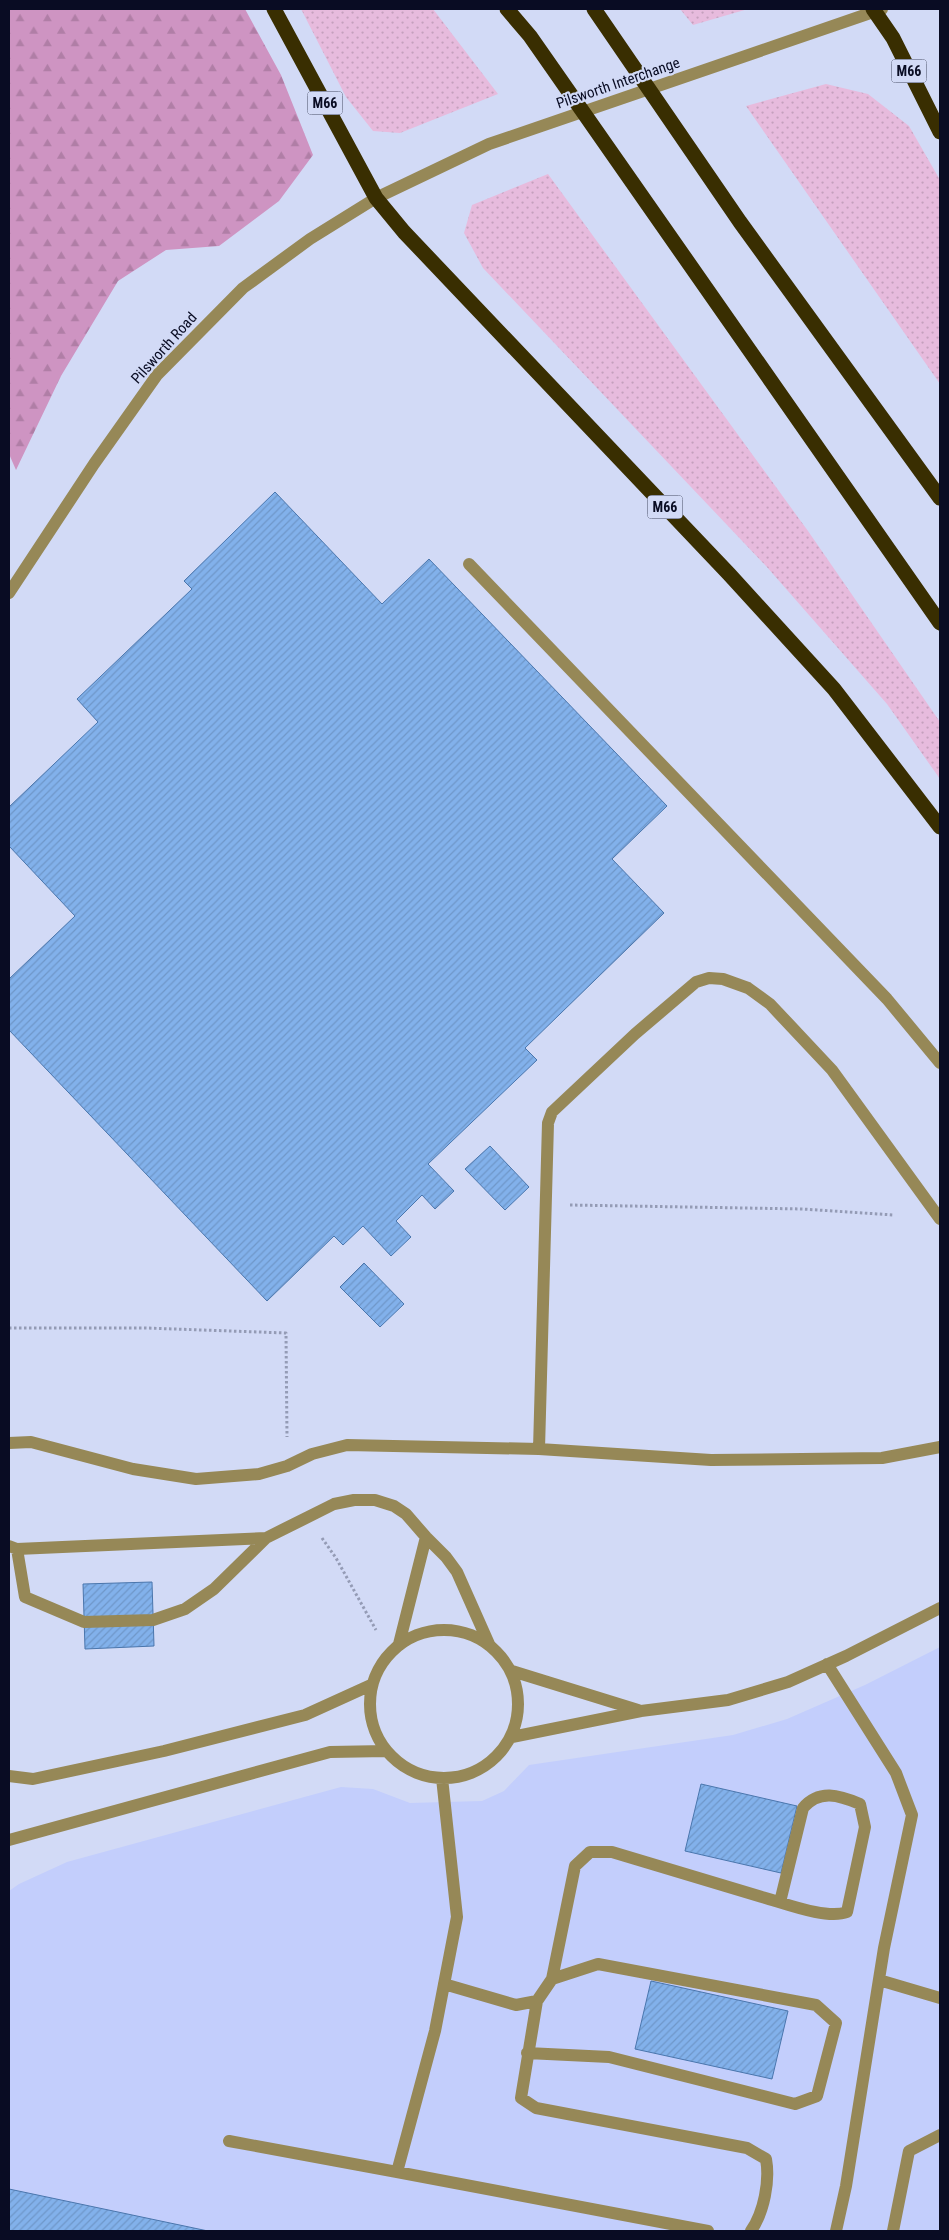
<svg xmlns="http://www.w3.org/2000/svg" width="949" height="2240" font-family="'Roboto Condensed',sans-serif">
  <defs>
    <pattern id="grass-dots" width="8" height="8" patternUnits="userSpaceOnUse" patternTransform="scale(1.25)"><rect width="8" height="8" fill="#e7bbdd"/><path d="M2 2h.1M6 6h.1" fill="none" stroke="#c5a0bd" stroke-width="1.8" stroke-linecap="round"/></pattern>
    <pattern id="forest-firs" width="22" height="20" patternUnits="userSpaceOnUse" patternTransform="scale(1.25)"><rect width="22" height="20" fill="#ce94c2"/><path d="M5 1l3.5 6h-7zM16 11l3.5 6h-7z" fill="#b07ea6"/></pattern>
    <pattern id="building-hatch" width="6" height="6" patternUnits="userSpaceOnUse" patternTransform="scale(1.25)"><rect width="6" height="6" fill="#82b1eb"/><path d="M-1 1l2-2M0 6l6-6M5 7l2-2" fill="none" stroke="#6f97c9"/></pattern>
  </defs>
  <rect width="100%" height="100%" fill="#d2daf6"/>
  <path fill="#c3cefc" d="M940 1647V2231H9V1891L19 1884 67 1862 341 1787 373 1789 410 1803 482 1801 504 1791 529 1765 733 1735 787 1719 865 1685Z"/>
  <path fill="url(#grass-dots)" d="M301 9H433L498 94 400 133 373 131 346 97Z
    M680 9H748L693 25Z
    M826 84 868 94 909 126 940 180V384L746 106Z
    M548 174 808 531 940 722V779L887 704 766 566 483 268 464 233 472 205Z"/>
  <path fill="url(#forest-firs)" d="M9 9H245L281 75 313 155 279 201 219 246 166 250 118 281 61 376 16 470 9 454Z"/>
  <path fill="url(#building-hatch)" stroke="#4a76ad" d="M275 492 382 604 429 559 667 806 612 859 664 913 525 1048 537 1060 428 1164 454 1191 435 1209 422 1195 396 1221 411 1237 391 1256 363 1226 343 1245 334 1236 267 1301 9 1030V979L75 916 9 846V807L98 722 77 699 192 589 184 581Z
    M490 1146 529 1187 505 1210 465 1169Z
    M364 1263 404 1304 380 1327 340 1287Z
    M152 1582 154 1646 85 1649 83 1584Z
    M701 1784 797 1806 781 1873 685 1851Z
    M651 1981 788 2011 772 2079 635 2049Z
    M9 2189 208 2231H9Z"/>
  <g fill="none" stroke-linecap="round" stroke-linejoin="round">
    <path stroke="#949bb5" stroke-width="3" stroke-dasharray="2.5 2.5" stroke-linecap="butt" d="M570 1205 803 1209 893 1215
      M9 1328H146L286 1333 287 1437
      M322 1538 336 1558 376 1630"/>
    <path stroke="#968857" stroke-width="12" d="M469 564 887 999 940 1063
      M9 1443 31 1442 133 1469 196 1479 259 1474 287 1466 312 1454 347 1445 539 1449 711 1460 882 1458 940 1447
      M539 1449 548 1123 552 1112 635 1034 696 982 709 978 723 979 748 988 770 1004 832 1070 940 1219
      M9 1546 17 1549 266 1538 334 1504 354 1500H375L394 1506 406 1514 426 1537 446 1557 457 1572 489 1644
      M17 1549 25 1597 84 1622 153 1620 185 1609 214 1589 266 1538
      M370 1704a74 74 0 1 1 148 0a74 74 0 1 1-148 0Z
      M399 1644 426 1537
      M827 1664 896 1773 912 1815 884 1948 846 2186 836 2231
      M512 1671 638 1710
      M512 1737 641 1711 728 1700 788 1682 846 1656 940 1608
      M9 1776 33 1779 164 1751 305 1715 371 1685
      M9 1840 330 1752 386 1751
      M879 1980 940 1998
      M444 1984 516 2005 537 2001 552 1979 575 1866 590 1852H612L762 1897C784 1903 827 1920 847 1912L865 1827 860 1804C839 1795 819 1789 803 1808L780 1902
      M537 2001 521 2098 536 2108 747 2148 766 2159C770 2181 764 2212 751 2231
      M527 2053 609 2057 795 2104 817 2096 836 2023 816 2005 598 1964 552 1979
      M229 2141 397 2172 435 2031 457 1917 442 1778
      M397 2172 708 2231
      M893 2231 909 2151 940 2135"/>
    <path stroke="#968857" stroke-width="12" d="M9 593 94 464 157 375 243 288 310 239 376 198 489 144 882 9"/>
    <path stroke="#392e01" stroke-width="15" d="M274 9 376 198 404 232 729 574 834 689 940 827
      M507 9 530 36 940 623
      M594 9 740 222 940 498
      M873 9 893 38 940 132"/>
  </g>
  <g text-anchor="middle" stroke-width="4.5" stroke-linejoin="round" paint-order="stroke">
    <g fill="#d2daf6" stroke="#454a62" stroke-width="1">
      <rect x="891.5" y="59.5" width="35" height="23" rx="4"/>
      <rect x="307.5" y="91.5" width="35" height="23" rx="4"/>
      <rect x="647.5" y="495.5" width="35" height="23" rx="4"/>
    </g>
    <g font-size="14" font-weight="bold" fill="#090c23">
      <text x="909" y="76">M66</text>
      <text x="325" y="108">M66</text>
      <text x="665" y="512">M66</text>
    </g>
    <g font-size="15" fill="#090c23" stroke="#d2daf6">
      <text transform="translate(618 83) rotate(-19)" y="5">Pilsworth Interchange</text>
      <text transform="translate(164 348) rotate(-48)" y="5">Pilsworth Road</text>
    </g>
  </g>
  <rect width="949" height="2240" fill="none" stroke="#090c23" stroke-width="20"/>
</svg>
